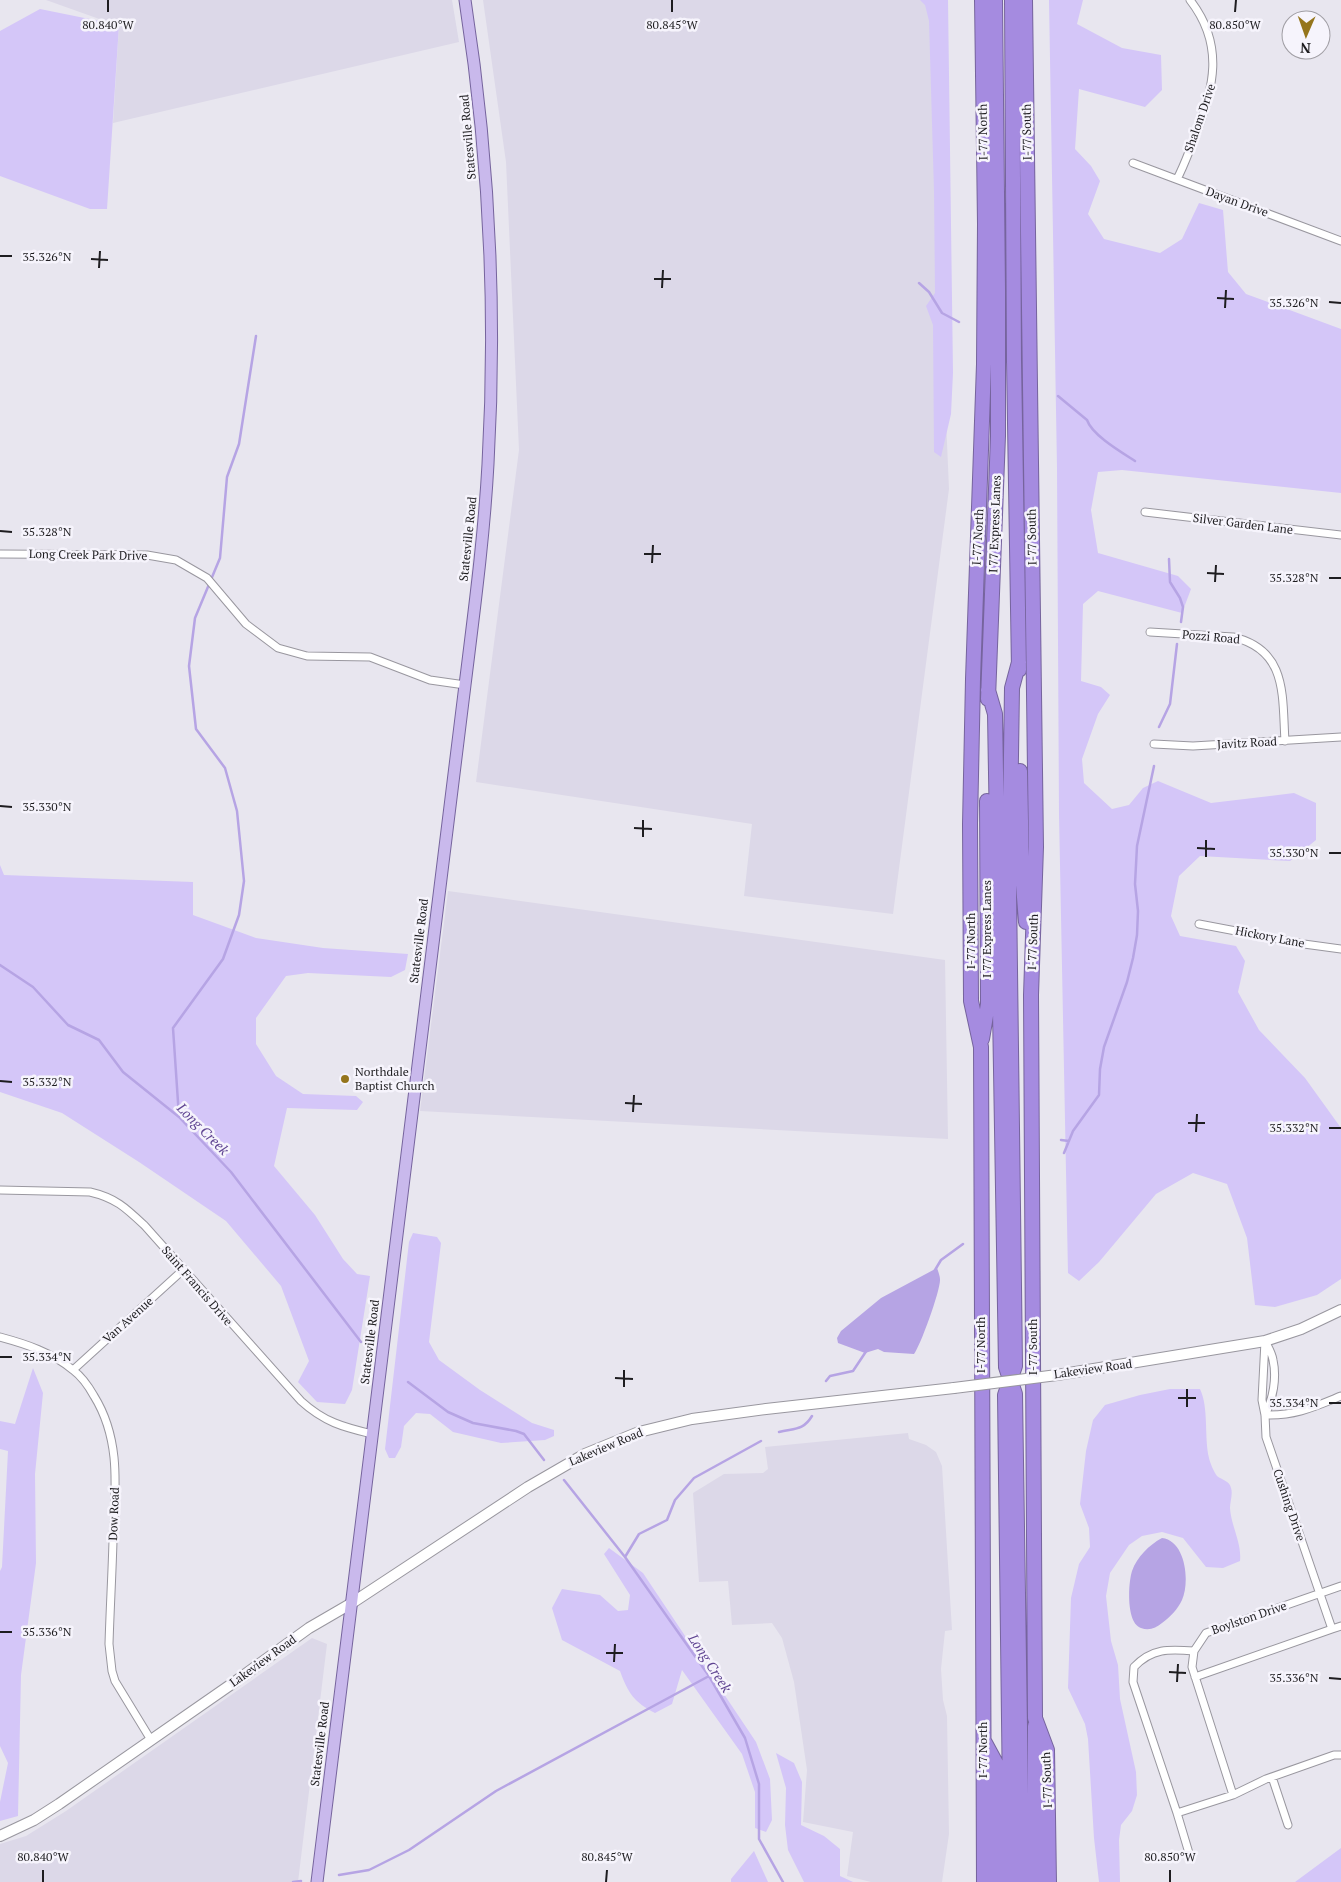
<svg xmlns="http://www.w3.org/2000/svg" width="1341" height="1882" font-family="'PT Serif',serif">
  <rect width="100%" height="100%" fill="#e8e6ef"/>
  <path fill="#dcd8e8" d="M46 0H452L459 42 113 123 119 26Z
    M483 0H933L941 304 949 489 893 914 744 896 752 824 476 782 519 450 506 162Z
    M448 891 945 960 948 1139 420 1111Z
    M908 1433 909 1439 926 1445 936 1452 942 1466 952 1630 945 1631 941 1669 943 1700 947 1716 949 1834 942 1882H871L847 1876 853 1832 803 1822 807 1770 794 1682 782 1638 772 1623 732 1625 728 1581 699 1582 693 1493 724 1474 763 1473 768 1469 765 1447Z
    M312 1638 327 1644 298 1882H0V1844L26 1836 66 1811Z"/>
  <path fill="#d4c6f8" d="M920 0H948L953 373 951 414 941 457 934 452 933 325 926 306 935 293 934 191 929 21 925 5Z
    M1049 0H1083L1077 24 1122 48 1161 55 1162 90 1145 107 1079 89 1075 149 1091 166 1100 181 1088 214 1104 239 1160 253 1182 239 1199 203 1223 210 1228 272 1246 294 1341 329V493L1122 470 1098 472 1091 510 1098 553 1178 576 1191 589 1182 613 1098 591 1083 604 1081 681 1101 687 1110 695 1098 714 1082 759 1084 783 1112 809 1129 805 1143 788 1158 781 1211 803 1294 793 1316 803V840L1290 861 1200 856 1179 876 1171 916 1180 936 1236 946 1245 961 1238 992 1259 1030 1305 1078 1341 1128V1279L1317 1295 1275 1307 1255 1305 1247 1238 1227 1184 1193 1173 1156 1194 1099 1262 1079 1281 1068 1273 1059 814 1057 468Z
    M40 9 119 25 107 209H90L0 176V31Z
    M0 865 4 875 193 882V915L256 938 323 948 408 954 405 970 391 977 308 973 286 976 256 1018V1044L276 1076 303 1094 356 1096 363 1102 357 1110 287 1108 274 1166 315 1215 343 1259 357 1274 370 1276 352 1390 345 1404 317 1402 298 1382 309 1361 281 1286 226 1221 139 1162 62 1113 0 1092Z
    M413 1233 437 1237 441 1243 429 1342 439 1360 480 1390 532 1423 554 1430V1436L545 1440 501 1443 453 1432 430 1414 416 1413 404 1426 401 1447 395 1458H389L385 1449 409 1242Z
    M33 1368 43 1393 35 1474 36 1563 21 1675 18 1816 0 1821V1802L8 1763 0 1746V1571L2 1567 8 1451 0 1449V1421L15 1424Z
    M1170 1389H1200C1209 1408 1204 1437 1209 1458 1210 1463 1214 1472 1217 1476 1222 1480 1230 1481 1231 1488 1233 1494 1230 1502 1230 1508 1231 1526 1242 1543 1240 1561L1223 1568 1206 1567 1183 1538 1162 1532 1142 1536 1129 1545 1110 1573 1106 1596 1111 1641 1118 1665 1120 1699 1136 1772 1137 1795 1132 1811 1121 1825 1119 1840 1120 1882H1099L1094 1838 1088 1739 1085 1724 1068 1688 1071 1598 1079 1564 1090 1547 1089 1528 1080 1504 1086 1451 1093 1420 1105 1405 1140 1395Z
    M609 1548 643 1573 756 1742 770 1779 772 1820 766 1832 755 1828V1792L742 1754 682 1670 672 1704 655 1713C634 1702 628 1693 620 1671L562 1640 552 1608 562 1589 600 1595 618 1611 628 1610 630 1595 604 1554Z
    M776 1753 794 1763 802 1782 801 1825 824 1836 840 1849V1876L853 1882H804L788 1850 785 1825 786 1788Z
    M1341 1848V1882H1295Z
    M754 1851 768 1882H731V1879Z"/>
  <path fill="#b6a4e4" d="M937 1268C938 1271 940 1276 940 1279 941 1289 920 1347 914 1354L884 1352 878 1349 865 1353 838 1343 837 1338 841 1331 881 1298Z
    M1162 1538C1186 1541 1190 1582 1182 1600 1178 1609 1170 1617 1162 1623 1156 1628 1149 1631 1141 1628 1126 1623 1128 1584 1132 1571 1137 1557 1149 1545 1162 1538Z"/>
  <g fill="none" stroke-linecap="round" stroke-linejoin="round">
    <path stroke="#b6a4e4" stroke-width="2.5" d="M919 283 929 292 942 313 959 322
      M1058 396 1087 420C1092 435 1121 452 1135 461
      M1169 559 1170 582 1180 598 1183 607 1181 622
      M1159 727 1170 704 1177 644
      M0 965 33 987 68 1025 99 1040 123 1072 179 1117 231 1172 361 1342
      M179 1117 173 1028 223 959 239 915 244 881 237 811 225 768 196 729 189 666 195 618 220 558 227 477 239 444 256 336
      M1061 1140 1069 1141
      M1064 1153 1073 1131 1099 1095 1100 1069 1104 1047 1127 982 1133 958 1137 935 1138 911 1135 884 1137 846 1154 766
      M935 1270 941 1260 963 1244
      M826 1381 830 1376 853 1371 867 1350
      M408 1382 448 1412 473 1423 516 1431 524 1434 544 1460
      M779 1432C794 1428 803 1431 812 1416
      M564 1480 625 1557 709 1676 745 1738 759 1784V1839L783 1882
      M625 1557 639 1534 667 1520 675 1500 694 1478 761 1441
      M339 1875 369 1870 409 1850 496 1791 709 1676
      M293 1882 301 1881"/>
    <defs>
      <path id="minor" d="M1133 163 1341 241
        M1177 179C1184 166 1189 151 1195 137 1214 88 1225 45 1190 0
        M1145 512 1341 535
        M0 554 147 555 176 560 207 578 246 624 278 648 307 656 370 657 430 680 465 685
        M1150 632 1233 637C1288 650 1282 696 1285 741
        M1154 744 1193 746 1341 737
        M1199 924 1304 944 1341 949
        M0 1190 90 1192C116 1198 126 1208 145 1226L301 1401C324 1422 343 1427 372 1434
        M0 1337C26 1344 51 1352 73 1370 81 1376 89 1387 94 1396 122 1441 115 1491 113 1541 112 1576 110 1610 109 1644L112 1671 115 1681 151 1740
        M1265 1341 1262 1400 1265 1415 1266 1437 1332 1629 1341 1626
        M1265 1341C1268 1347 1272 1353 1273 1360 1277 1378 1273 1399 1265 1415
        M73 1370 183 1270
        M1265 1415C1295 1416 1314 1407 1341 1396
        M1195 1677 1332 1629
        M1272 1777 1288 1825
        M1233 1795 1192 1667 1194 1651 1206 1633 1341 1586
        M1177 1813 1133 1682 1134 1667C1152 1648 1169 1649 1194 1651
        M1189 1853 1177 1813 1233 1795 1266 1779 1334 1755H1341"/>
      <path id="secondary" d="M1057 1375 1265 1341 1301 1329 1341 1310
        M0 1836 34 1820 59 1804 236 1681 309 1628 352 1603 528 1487 585 1454 639 1432 692 1419 766 1409 954 1388"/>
      <path id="primary" d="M317 1882 465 685C474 612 484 538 488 464 497 308 489 154 465 0"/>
      <path id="motorway" d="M982 0 985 224 984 364 973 679 970 824 971 1001 981 1047 984 1882
        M1012 0 1014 361 1019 670
        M1025 0 1036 847 1031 995 1035 1718 1047 1750 1049 1882
        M988 690 995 714 1006 1367 1015 1394 1021 1794 1025 1882
        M988 699 998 436V290L995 0
        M1020 771 1022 872 1026 922
        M982 1039 988 1004 987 801
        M984 1741 997 1765 998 1882
        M1011 1882 1005 1395 1015 1366 1009 890 1012 688 1019 662
        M1035 1882V1726"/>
    </defs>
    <use href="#minor" stroke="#99979f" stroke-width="9"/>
    <use href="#secondary" stroke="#99979f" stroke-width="12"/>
    <use href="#primary" stroke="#76649d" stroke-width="13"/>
    <use href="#motorway" stroke="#76649d" stroke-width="16"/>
    <use href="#minor" stroke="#fff" stroke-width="7"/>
    <use href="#secondary" stroke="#fff" stroke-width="10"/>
    <use href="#primary" stroke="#c9b9ec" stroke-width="11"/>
    <use href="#motorway" stroke="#a58be0" stroke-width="14"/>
    <defs>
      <path id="secondary-bridge" d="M954 1388 1057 1375"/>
    </defs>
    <use href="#secondary-bridge" stroke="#99979f" stroke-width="12" stroke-linecap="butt"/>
    <use href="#secondary-bridge" stroke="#fff" stroke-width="10"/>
  </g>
  <path fill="none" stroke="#1e1d20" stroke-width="2" d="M108 12V0M672 12V0M1235 12 1236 0M0 256H12M91 259 108 260M99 268 100 251M654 279H671M662 288 663 270M1217 298 1234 299M1329 302 1341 303M1225 308 1226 290M0 531 12 532M644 554H661M652 563 653 545M1207 573 1224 574M1329 578H1341M1215 582 1216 565M0 806 12 807M634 828 652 829M643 837V820M1197 848 1215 849M1329 853H1341M1206 857V840M0 1081 12 1082M625 1103 642 1104M633 1112 634 1095M1188 1123H1205M1329 1128H1341M1196 1132 1197 1114M0 1357H12M615 1378 633 1379M624 1387V1370M1178 1398H1196M1329 1403H1341M1187 1407V1389M0 1632H12M606 1653H623M614 1662 615 1644M1169 1672 1186 1673M1329 1678 1341 1679M1177 1682 1178 1664M43 1882V1870M606 1882 607 1870M1170 1882V1870"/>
  <circle fill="#95751c" stroke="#f6f4fc" stroke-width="2" cx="345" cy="1079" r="5"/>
  <g text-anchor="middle" stroke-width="5" stroke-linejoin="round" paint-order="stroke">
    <g font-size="12" fill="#1e1d20" stroke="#f6f4fc">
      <text transform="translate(1200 118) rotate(-71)" y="4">Shalom Drive</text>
      <text transform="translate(983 132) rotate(-91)" y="4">I-77 North</text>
      <text transform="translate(1027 132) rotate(-91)" y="4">I-77 South</text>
      <text transform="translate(468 137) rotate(-95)" y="4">Statesville Road</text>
      <text transform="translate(1237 202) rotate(20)" y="4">Dayan Drive</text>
      <text transform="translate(995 524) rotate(-88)" y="4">I 77 Express Lanes</text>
      <text transform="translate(1243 524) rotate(7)" y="4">Silver Garden Lane</text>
      <text transform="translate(978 537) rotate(-87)" y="4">I-77 North</text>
      <text transform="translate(1032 537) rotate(-91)" y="4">I-77 South</text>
      <text transform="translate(468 539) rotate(-84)" y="4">Statesville Road</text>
      <text transform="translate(88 555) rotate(1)" y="4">Long Creek Park Drive</text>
      <text transform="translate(1211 637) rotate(5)" y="4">Pozzi Road</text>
      <text transform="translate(1247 743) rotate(-3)" y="4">Javitz Road</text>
      <text transform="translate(987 929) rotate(-90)" y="4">I 77 Express Lanes</text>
      <text transform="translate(1270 937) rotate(11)" y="4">Hickory Lane</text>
      <text transform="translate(419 941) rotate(-83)" y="4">Statesville Road</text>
      <text transform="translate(971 941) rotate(-90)" y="4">I-77 North</text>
      <text transform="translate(1033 942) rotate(-88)" y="4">I-77 South</text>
      <text transform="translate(197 1286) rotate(49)" y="4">Saint Francis Drive</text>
      <text transform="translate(128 1320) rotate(-42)" y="4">Van Avenue</text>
      <text transform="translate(370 1342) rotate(-83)" y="4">Statesville Road</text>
      <text transform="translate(981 1345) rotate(-90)" y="4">I-77 North</text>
      <text transform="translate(1033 1347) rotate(-90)" y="4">I-77 South</text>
      <text transform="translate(1093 1369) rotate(-8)" y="4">Lakeview Road</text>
      <text transform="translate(606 1447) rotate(-23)" y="4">Lakeview Road</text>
      <text transform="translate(1289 1505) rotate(71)" y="4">Cushing Drive</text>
      <text transform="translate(114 1514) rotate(-88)" y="4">Dow Road</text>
      <text transform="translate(1249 1618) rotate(-19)" y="4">Boylston Drive</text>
      <text transform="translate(263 1661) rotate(-36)" y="4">Lakeview Road</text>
      <text transform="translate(320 1744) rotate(-83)" y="4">Statesville Road</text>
      <text transform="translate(983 1750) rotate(-90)" y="4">I-77 North</text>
      <text transform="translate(1047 1780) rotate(-92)" y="4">I-77 South</text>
    </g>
    <g font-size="12" fill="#1e1d20" stroke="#f6f4fc" text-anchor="start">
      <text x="355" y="1076">Northdale<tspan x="355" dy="14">Baptist Church</tspan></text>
    </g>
    <g font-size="14" font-style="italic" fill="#604592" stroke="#f6f4fc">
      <text transform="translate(203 1129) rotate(45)" y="5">Long Creek</text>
      <text transform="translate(710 1663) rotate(57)" y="5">Long Creek</text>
    </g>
  </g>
  <g font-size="12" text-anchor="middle" fill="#1e1d20" stroke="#f6f4fc" stroke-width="5" stroke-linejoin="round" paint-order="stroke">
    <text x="108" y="29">80.840°W</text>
    <text x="672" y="29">80.845°W</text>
    <text x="1235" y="29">80.850°W</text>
    <text x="47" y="261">35.326°N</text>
    <text x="1294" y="307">35.326°N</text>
    <text x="47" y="536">35.328°N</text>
    <text x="1294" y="582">35.328°N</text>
    <text x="47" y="811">35.330°N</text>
    <text x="1294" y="857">35.330°N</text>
    <text x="47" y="1086">35.332°N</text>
    <text x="1294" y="1132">35.332°N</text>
    <text x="47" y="1361">35.334°N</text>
    <text x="1294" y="1407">35.334°N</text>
    <text x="47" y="1636">35.336°N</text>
    <text x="1294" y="1682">35.336°N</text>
    <text x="43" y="1861">80.840°W</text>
    <text x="607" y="1861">80.845°W</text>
    <text x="1170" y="1861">80.850°W</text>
  </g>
  <g transform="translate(1306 35) rotate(182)"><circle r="24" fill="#f6f4fc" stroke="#a09ea4"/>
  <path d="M0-4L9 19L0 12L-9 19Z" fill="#95751c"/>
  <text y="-8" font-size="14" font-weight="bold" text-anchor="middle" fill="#1e1d20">N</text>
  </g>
</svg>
